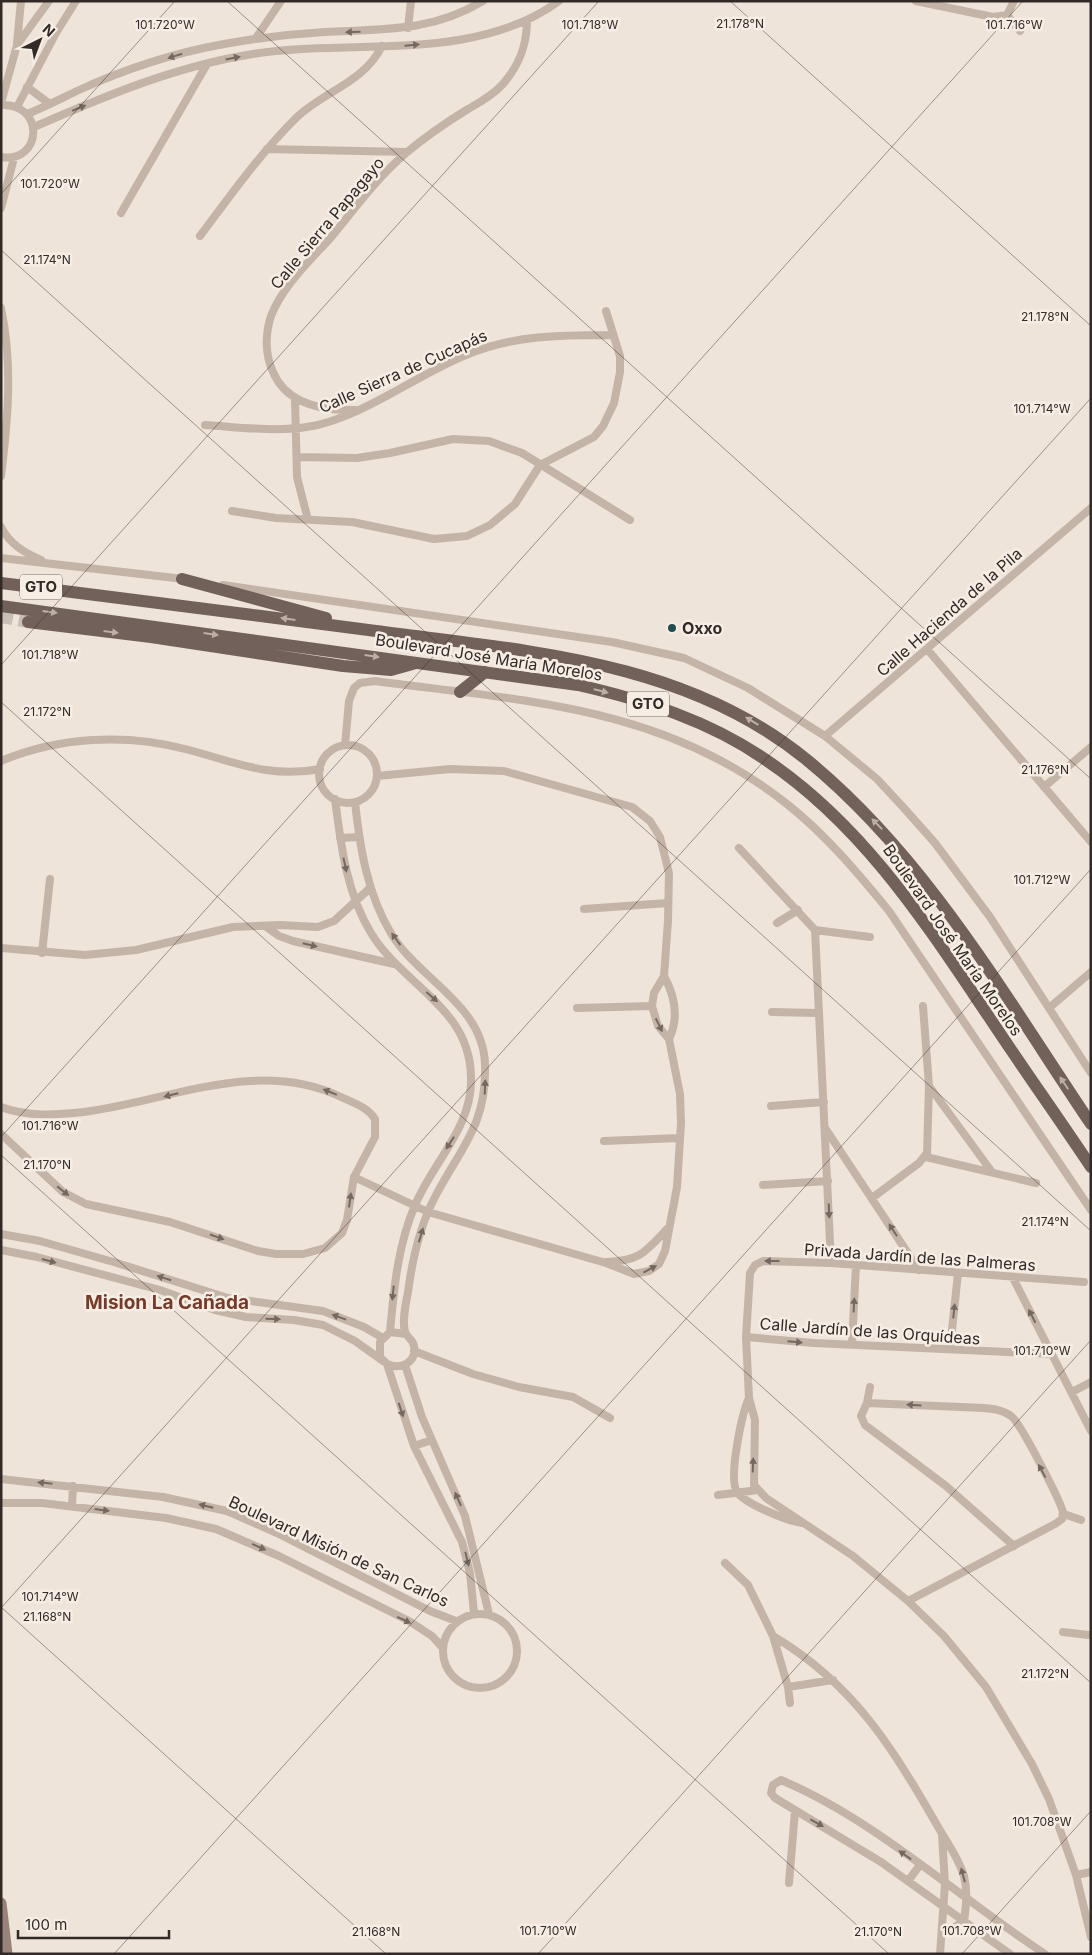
<svg xmlns="http://www.w3.org/2000/svg" width="1092" height="1955" font-family="Inter,sans-serif">
  <rect width="100%" height="100%" fill="#eee4da"/>
  <g fill="none" stroke-linecap="round" stroke-linejoin="round">
    <path stroke="#c8bfb6" stroke-width="12" stroke-dasharray="12 6" stroke-linecap="butt" d="M1 617 28 622"/>
    <path stroke="#c4b4a7" stroke-width="8" d="M916 1 993 17 1007 15
      M1007 15 1020 31
      M1007 15 1014 1
      M408 28 411 1
      M256 38 281 1
      M17 43 21 1
      M27 87 50 104
      M1 103 17 45 49 1
      M1 105C46 103 42 164 1 157
      M17 107 56 33 76 1
      M27 114C45 107 62 98 79 90 125 69 174 53 224 44 257 38 291 34 325 32 384 29 431 32 483 1
      M34 127C105 96 176 66 253 54 352 38 473 64 559 1
      M267 149 407 152
      M1 208 14 158
      M121 213 207 64
      M200 236C230 196 259 155 295 119 322 92 364 83 382 46
      M1 308C13 364 8 420 1 476
      M295 399 297 477 308 520
      M357 410C324 411 287 405 273 372 265 355 265 334 271 316 283 285 311 260 333 235 356 207 378 177 406 153 425 137 447 122 468 109 480 102 492 96 502 85 519 66 527 46 527 20
      M205 425C238 427 273 432 307 427 360 419 416 375 466 355 512 335 562 335 612 335
      M297 457 357 458 390 453 453 439 489 441 522 453 630 520
      M232 511 276 518 352 522 434 539 467 536 490 525 515 504 540 465 594 437 603 426 614 403 620 372V356L606 311
      M1 527C10 544 23 552 41 560
      M1 558 184 579
      M223 585 612 642 684 658 748 688 825 736 877 779 903 807 935 843 990 917 1091 1073
      M927 649 1091 842
      M825 736 1091 508
      M345 745 349 701 354 688 360 683 375 681C524 701 664 706 787 804 826 835 857 872 889 911L1091 1210
      M319 774a29 29 0 1 1 58 0a29 29 0 1 1-58 0Z
      M1 761C58 737 125 733 185 749 233 761 269 779 320 769
      M1044 787 1091 747
      M335 799C341 845 346 892 371 933 403 986 470 1007 471 1077 473 1126 434 1161 416 1203 398 1243 394 1288 390 1332
      M355 802C360 848 367 894 392 935 420 980 483 1005 485 1064 487 1124 462 1146 436 1195 421 1223 412 1261 408 1292 406 1303 401 1324 406 1334 408 1338 413 1340 414 1346 417 1363 400 1370 387 1364
      M340 838 359 837
      M739 848 815 930 831 1263
      M584 909 668 903
      M777 923 798 910
      M265 926 279 936 293 941 394 964
      M815 930 870 937
      M1 948 85 955 136 950 233 927 280 925 318 927 334 921 370 888
      M42 953 50 879
      M664 976C675 996 679 1018 669 1039
      M577 1008 652 1006
      M1049 1008 1091 972
      M772 1012 818 1013
      M929 1086 992 1172
      M771 1106 824 1102
      M1 1107C28 1117 56 1115 84 1112 170 1101 257 1057 341 1097 354 1103 367 1107 375 1119V1137L354 1177 347 1220 342 1233 325 1248 303 1254H276L258 1251 170 1222 86 1204 63 1192 1 1134
      M825 1128 919 1270
      M604 1141 680 1138
      M926 1157 1036 1183
      M354 1177 428 1212 606 1263 634 1274 649 1271 659 1264 665 1251 677 1187 681 1123 680 1094 669 1039 658 1026 652 1006 654 993 664 976 668 921 669 873 660 837 650 821 632 807 504 771 450 769 377 776
      M763 1185 828 1181
      M872 1198 919 1163 927 1153 929 1086 923 1006
      M1 1234 40 1241 117 1263 228 1298 323 1311 364 1327 383 1338
      M1 1250 37 1257 160 1290 215 1310 246 1317 294 1320 323 1325 355 1341 383 1361
      M607 1262C641 1261 646 1251 668 1228
      M1013 1278 1091 1431
      M1084 1282 831 1263 763 1261 755 1265 750 1273 746 1337 749 1398 755 1420 754 1485 766 1498 853 1556 908 1601 944 1636 986 1687 1032 1764 1049 1799 1076 1875 1091 1937
      M406 1334 390 1332 380 1342V1357L387 1364 414 1446 462 1542 470 1573 474 1613
      M746 1337 814 1343 1052 1354
      M852 1344 856 1265
      M950 1349 958 1273
      M414 1351 473 1374 519 1387 573 1397 610 1418
      M405 1365 422 1417 465 1516 489 1614
      M870 1387 867 1403 861 1416 865 1425 946 1486 1014 1546
      M1072 1392 1091 1382
      M749 1398C742 1413 728 1478 737 1492 745 1504 788 1521 802 1523
      M867 1403 984 1408C994 1409 1003 1410 1011 1416 1020 1422 1059 1498 1063 1512L1062 1519 1055 1524 908 1601
      M414 1446 432 1440
      M1 1479 163 1497 227 1511 277 1533 430 1611 456 1621
      M718 1495 758 1490
      M1 1503H42L166 1518 216 1529 279 1556 409 1621 432 1636 442 1647
      M72 1506 73 1486
      M1064 1514 1081 1520
      M725 1563 748 1585 773 1636 788 1687 790 1703
      M443 1651a37 37 0 1 1 74 0a37 37 0 1 1-74 0Z
      M1063 1632 1088 1635
      M773 1636C856 1685 895 1752 941 1832 950 1847 959 1859 964 1876 968 1892 966 1906 964 1921L942 1935
      M788 1687 833 1680
      M1076 1875 1091 1872
      M908 1881 920 1865
      M789 1883 795 1811
      M940 1954 945 1884 942 1834
      M1010 1954 881 1862 775 1798 771 1793 773 1785 781 1780C876 1820 959 1898 1045 1954"/>
    <path stroke="#978379" stroke-width="11" d="M1 1903 7 1954"/>
    <path stroke="#72615a" stroke-width="12" d="M182 579 326 618
      M1 583C126 598 251 615 376 631 527 651 685 660 807 760 926 857 1006 998 1091 1124
      M1 606 578 685C644 700 710 721 766 760 863 825 925 922 989 1017 1022 1067 1057 1116 1091 1167
      M28 622 151 637 343 666 391 670 416 663
      M460 692 485 672"/>
  </g>
  <defs><path id="oneway-solid" d="M-6-.8H1V-3.2L6.5 0L1 3.2V.8H-6Z" transform="scale(1.25)"/></defs>
  <g fill="#746861">
    <use href="#oneway-solid" transform="translate(353 32) rotate(179)"/>
    <use href="#oneway-solid" transform="translate(412 45) rotate(-5)"/>
    <use href="#oneway-solid" transform="translate(175 56) rotate(163)"/>
    <use href="#oneway-solid" transform="translate(233 58) rotate(-11)"/>
    <use href="#oneway-solid" transform="translate(79 108) rotate(-22)"/>
    <use href="#oneway-solid" transform="translate(345 865) rotate(78)"/>
    <use href="#oneway-solid" transform="translate(396 939) rotate(-126)"/>
    <use href="#oneway-solid" transform="translate(310 945) rotate(13)"/>
    <use href="#oneway-solid" transform="translate(432 997) rotate(41)"/>
    <use href="#oneway-solid" transform="translate(659 1025) rotate(64)"/>
    <use href="#oneway-solid" transform="translate(485 1087) rotate(-88)"/>
    <use href="#oneway-solid" transform="translate(330 1092) rotate(-158)"/>
    <use href="#oneway-solid" transform="translate(171 1095) rotate(166)"/>
    <use href="#oneway-solid" transform="translate(450 1143) rotate(123)"/>
    <use href="#oneway-solid" transform="translate(63 1191) rotate(38)"/>
    <use href="#oneway-solid" transform="translate(350 1200) rotate(-82)"/>
    <use href="#oneway-solid" transform="translate(829 1211) rotate(88)"/>
    <use href="#oneway-solid" transform="translate(893 1230) rotate(-123)"/>
    <use href="#oneway-solid" transform="translate(421 1235) rotate(-73)"/>
    <use href="#oneway-solid" transform="translate(217 1237) rotate(19)"/>
    <use href="#oneway-solid" transform="translate(49 1261) rotate(15)"/>
    <use href="#oneway-solid" transform="translate(772 1261) rotate(180)"/>
    <use href="#oneway-solid" transform="translate(650 1269) rotate(-28)"/>
    <use href="#oneway-solid" transform="translate(164 1278) rotate(-162)"/>
    <use href="#oneway-solid" transform="translate(393 1293) rotate(96)"/>
    <use href="#oneway-solid" transform="translate(854 1305) rotate(-87)"/>
    <use href="#oneway-solid" transform="translate(954 1311) rotate(-84)"/>
    <use href="#oneway-solid" transform="translate(1032 1316) rotate(-117)"/>
    <use href="#oneway-solid" transform="translate(339 1317) rotate(-160)"/>
    <use href="#oneway-solid" transform="translate(273 1319) rotate(1)"/>
    <use href="#oneway-solid" transform="translate(795 1342) rotate(5)"/>
    <use href="#oneway-solid" transform="translate(914 1405) rotate(-176)"/>
    <use href="#oneway-solid" transform="translate(401 1410) rotate(72)"/>
    <use href="#oneway-solid" transform="translate(753 1465) rotate(-88)"/>
    <use href="#oneway-solid" transform="translate(1042 1471) rotate(-118)"/>
    <use href="#oneway-solid" transform="translate(45 1483) rotate(-174)"/>
    <use href="#oneway-solid" transform="translate(458 1499) rotate(-114)"/>
    <use href="#oneway-solid" transform="translate(206 1506) rotate(-166)"/>
    <use href="#oneway-solid" transform="translate(102 1510) rotate(7)"/>
    <use href="#oneway-solid" transform="translate(259 1547) rotate(24)"/>
    <use href="#oneway-solid" transform="translate(467 1559) rotate(77)"/>
    <use href="#oneway-solid" transform="translate(404 1620) rotate(25)"/>
    <use href="#oneway-solid" transform="translate(817 1823) rotate(29)"/>
    <use href="#oneway-solid" transform="translate(905 1855) rotate(-144)"/>
    <use href="#oneway-solid" transform="translate(963 1875) rotate(-105)"/>
  </g>
  <g fill="#bbafa6">
    <use href="#oneway-solid" transform="translate(50 612) rotate(7)"/>
    <use href="#oneway-solid" transform="translate(288 619) rotate(-172)"/>
    <use href="#oneway-solid" transform="translate(111 632) rotate(7)"/>
    <use href="#oneway-solid" transform="translate(211 634) rotate(8)"/>
    <use href="#oneway-solid" transform="translate(372 656) rotate(8)"/>
    <use href="#oneway-solid" transform="translate(601 691) rotate(14)"/>
    <use href="#oneway-solid" transform="translate(752 721) rotate(-149)"/>
    <use href="#oneway-solid" transform="translate(877 824) rotate(-134)"/>
    <use href="#oneway-solid" transform="translate(1064 1083) rotate(-124)"/>
  </g>
  <path fill="none" stroke="#322a27" stroke-width="1" stroke-opacity="0.45" d="M227 1 1091 779M730 1 1091 326M1 194 175 1M1 250 1091 1231M1 665 599 1M1 702 1091 1683M1 1137 1023 1M1 1155 889 1954M1 1607 386 1954M1 1608 1091 398M114 1954 1091 869M538 1954 1091 1340M962 1954 1091 1811"/>
  <circle fill="#224c4d" stroke="#f6eee5" stroke-width="2" cx="672" cy="628" r="5"/>
  <g text-anchor="middle" stroke-width="5" stroke-linejoin="round" paint-order="stroke">
    <g fill="#f6eee5" stroke="#6d6560" stroke-width="1">
      <rect x="20" y="574.5" width="42" height="25" rx="4"/>
      <rect x="627" y="691.5" width="42" height="25" rx="4"/>
    </g>
    <g font-size="15" font-weight="bold" fill="#322a27">
      <text x="41" y="592">GTO</text>
      <text x="648" y="709">GTO</text>
    </g>
    <g font-size="16" fill="#322a27" stroke="#f6eee5">
      <text transform="translate(327 223) rotate(-50)" y="6">Calle Sierra Papagayo</text>
      <text transform="translate(403 371) rotate(-24)" y="6">Calle Sierra de Cucapás</text>
      <text transform="translate(949 612) rotate(-41)" y="6">Calle Hacienda de la Pila</text>
      <text transform="translate(489 657) rotate(9)" y="6">Boulevard José María Morelos</text>
      <text transform="translate(953 940) rotate(55)" y="6">Boulevard José María Morelos</text>
      <text transform="translate(920 1257) rotate(4)" y="6">Privada Jardín de las Palmeras</text>
      <text transform="translate(870 1331) rotate(4)" y="6">Calle Jardín de las Orquídeas</text>
      <text transform="translate(339 1551) rotate(25)" y="6">Boulevard Misión de San Carlos</text>
    </g>
    <g font-size="16" font-weight="bold" fill="#322a27" stroke="#f6eee5" text-anchor="start">
      <text x="682" y="634">Oxxo</text>
    </g>
    <g font-size="19" font-weight="bold" fill="#763a2a" stroke="#f6eee5">
      <text x="167" y="1309">Mision La Cañada</text>
    </g>
  </g>
  <g font-size="12" text-anchor="middle" fill="#322a27" stroke="#f6eee5" stroke-width="5" stroke-linejoin="round" paint-order="stroke">
    <text x="740" y="28">21.178°N</text>
    <text x="165" y="29">101.720°W</text>
    <text x="590" y="29">101.718°W</text>
    <text x="1014" y="29">101.716°W</text>
    <text x="50" y="188">101.720°W</text>
    <text x="47" y="264">21.174°N</text>
    <text x="1045" y="321">21.178°N</text>
    <text x="1042" y="413">101.714°W</text>
    <text x="50" y="659">101.718°W</text>
    <text x="47" y="716">21.172°N</text>
    <text x="1045" y="774">21.176°N</text>
    <text x="1042" y="884">101.712°W</text>
    <text x="50" y="1130">101.716°W</text>
    <text x="47" y="1169">21.170°N</text>
    <text x="1045" y="1226">21.174°N</text>
    <text x="1042" y="1355">101.710°W</text>
    <text x="50" y="1601">101.714°W</text>
    <text x="47" y="1621">21.168°N</text>
    <text x="1045" y="1678">21.172°N</text>
    <text x="1042" y="1826">101.708°W</text>
    <text x="548" y="1935">101.710°W</text>
    <text x="972" y="1935">101.708°W</text>
    <text x="376" y="1936">21.168°N</text>
    <text x="878" y="1936">21.170°N</text>
  </g>
  <rect width="1092" height="1955" fill="none" stroke="#322a27" stroke-width="5"/>
  <g transform="translate(40 40) rotate(42)" stroke="#f6eee5" stroke-width="4" paint-order="stroke">
  <path d="M0-4L9 19L0 12L-9 19Z" fill="#322a27"/>
  <text y="-8" font-size="14" font-weight="bold" text-anchor="middle" fill="#322a27">N</text>
  </g>
  <path d="M18 1930v8h151v-8" fill="none" stroke="#322a27" stroke-width="2.5"/>
  <text x="25" y="1930" font-size="15" fill="#322a27" stroke="#f6eee5" stroke-width="4" paint-order="stroke">100 m</text>
</svg>
